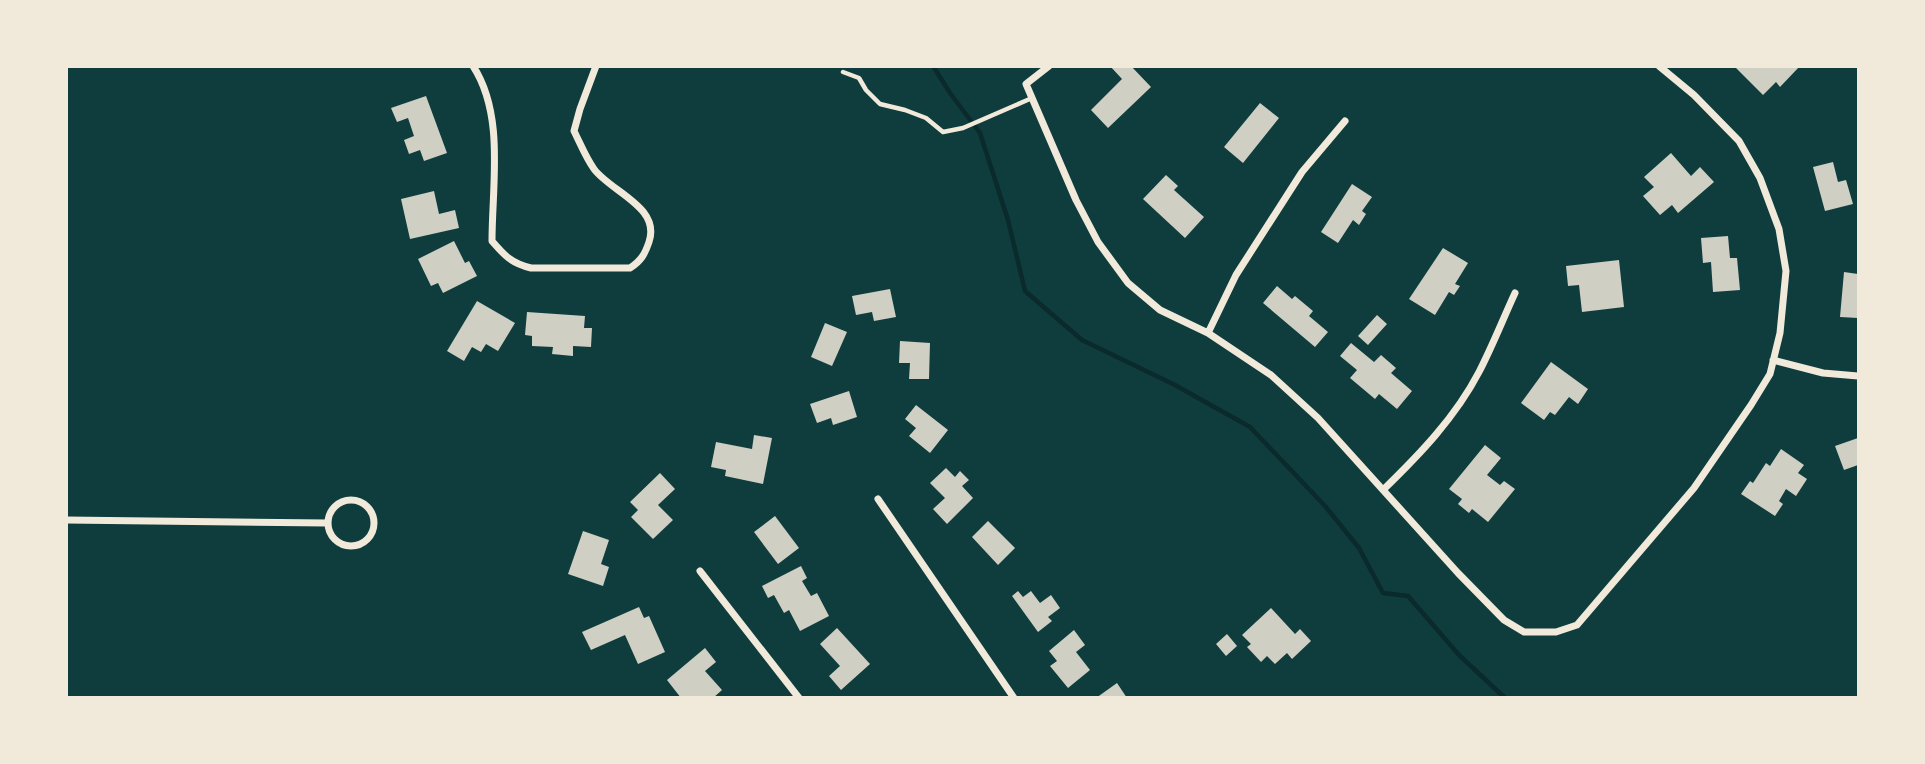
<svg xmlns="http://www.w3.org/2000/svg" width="1925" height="764" font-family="Overpass,sans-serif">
  <rect width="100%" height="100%" fill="#0f3d3e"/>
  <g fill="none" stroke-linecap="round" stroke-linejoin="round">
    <path stroke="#0a2a2b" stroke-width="4.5" d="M933 66 950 93 980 133 1008 220 1025 291 1082 340 1175 385 1250 427 1325 506 1359 548 1383 593 1408 596 1459 655 1505 698"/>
  </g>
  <path fill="#cfcfc3" d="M1110 66H1131L1151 87 1108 128 1091 110 1122 79Z
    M1734 66H1800L1780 87 1776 82 1763 95Z
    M426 96 447 153 424 161 420 150 409 154 404 140 414 136 408 118 397 122 391 108Z
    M1260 103 1279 118 1243 163 1224 147Z
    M1671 153 1691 176 1700 167 1714 182 1678 213 1672 205 1660 215 1643 196 1654 187 1644 177Z
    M1833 162 1838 182 1846 180 1853 204 1825 211 1813 167Z
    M1166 175 1178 186 1174 190 1204 217 1185 238 1143 199Z
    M1352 184 1372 197 1362 211 1366 214 1359 225 1353 220 1338 243 1321 232Z
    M434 191 439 214 455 210 459 228 410 239 401 199Z
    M1728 236 1730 258H1737L1740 290 1713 292 1711 262 1703 263 1701 238Z
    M454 241 465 263 469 261 477 276 443 293 438 283 431 286 418 259Z
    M1443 248 1468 263 1455 284 1460 286 1454 295 1449 292 1435 315 1409 299Z
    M1619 260 1624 307 1582 312 1579 285 1568 286 1566 266Z
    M1844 272 1858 274V318L1840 317Z
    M1277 286 1292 299 1295 296 1313 311 1309 316 1328 332 1315 347 1263 303Z
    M890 289 896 317 874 321 872 312 856 315 852 296Z
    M477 301 515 323 498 351 486 344 481 352 472 347 464 361 447 351Z
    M527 312 585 316 584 328H592L591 347 573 346V356L552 354 553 347 532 346V336L525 335Z
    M1377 315 1387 324 1368 345 1358 336Z
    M825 323 847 332 832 366 811 357Z
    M900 341 930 343 929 379H909L910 363H899Z
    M1351 343 1374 362 1381 355 1396 368 1391 373 1412 391 1397 409 1379 394 1375 399 1350 378 1357 370 1340 356Z
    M1551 362 1588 389 1578 404 1569 397 1555 415 1550 412 1544 420 1521 403Z
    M849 391 857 417 833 425 831 418 817 423 810 404Z
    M916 405 948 430 930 453 909 436 916 428 905 419Z
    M754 435 772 438 763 484 725 476 726 470 711 467 716 442 752 449Z
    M1858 438V465L1844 470 1835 446Z
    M1485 445 1501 458 1487 475 1500 485 1504 481 1515 489 1488 522 1472 509 1469 513 1458 504 1462 499 1449 489Z
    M1781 449 1804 465 1798 473 1807 479 1796 496 1786 489 1779 501 1783 504 1775 516 1741 494 1750 481 1753 483 1766 463 1770 466Z
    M946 468 955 477 960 471 969 480 962 486 973 498 947 524 933 509 945 498 930 483Z
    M660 473 675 489 658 505 673 520 653 539 631 517 638 510 630 502Z
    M775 516 799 548 778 564 754 532Z
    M988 521 1015 548 998 565 972 537Z
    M583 531 609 540 601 564 609 567 603 586 568 574Z
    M801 566 807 578 802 581 811 596 817 593 829 616 800 631 789 610 784 613 774 595 768 598 762 586Z
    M1018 591 1023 597 1031 591 1040 603 1051 595 1060 608 1048 617 1052 621 1038 632 1012 596Z
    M639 607 644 618 649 616 665 652 638 664 625 635 591 650 582 632Z
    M1271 608 1295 634 1300 629 1311 641 1292 659 1287 653 1275 664 1267 656 1261 662 1247 647 1251 644 1242 635Z
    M837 628 870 664 841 690 829 676 840 666 820 644Z
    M1074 630 1085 645 1076 652 1090 670 1068 688 1050 666 1057 661 1049 651Z
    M1227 634 1237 646 1226 656 1216 644Z
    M705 648 716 662 705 671 722 690 713 698H681L667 680Z
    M1117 683 1127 698H1096Z"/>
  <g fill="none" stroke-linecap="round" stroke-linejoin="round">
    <path stroke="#f1e9da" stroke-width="4.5" d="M843 72 859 78 866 90 880 104 905 110 926 118 943 132 963 128 1032 98"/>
    <path stroke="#f1e9da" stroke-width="7" d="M473 66C505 115 492 185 492 241 505 256 511 263 531 268H630C641 261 645 254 649 242 661 207 611 192 594 169 586 158 580 143 574 131L580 109 596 66
      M1049 66 1026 84 1076 200 1098 242 1128 283 1160 310 1208 333 1271 375 1318 418 1458 573 1504 620 1524 632H1556L1577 625 1694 488 1751 405 1770 374 1780 333 1786 271 1779 229 1760 178 1739 141 1694 95 1659 66
      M1208 333 1236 275 1302 172 1345 121
      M1773 360 1823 373 1858 376
      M1383 490C1419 455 1455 418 1479 372 1492 347 1503 319 1515 293
      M878 499 1014 698
      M328 523a23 23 0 1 1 46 0a23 23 0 1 1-46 0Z
      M66 520 327 523
      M700 571 799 698"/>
  </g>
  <rect width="1925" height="764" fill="none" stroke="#f1e9da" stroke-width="136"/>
</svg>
